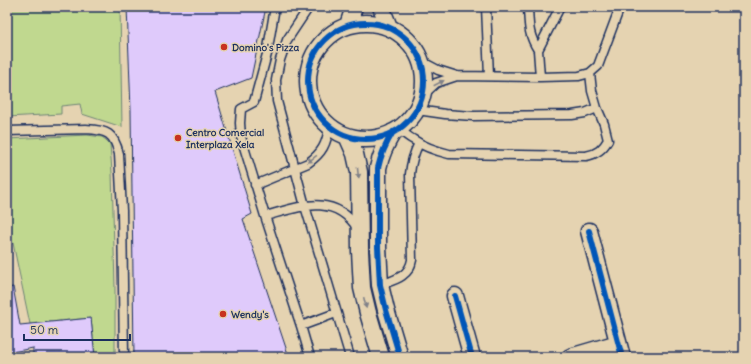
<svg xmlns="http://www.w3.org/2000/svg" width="751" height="364" font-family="Delius,sans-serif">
  <rect width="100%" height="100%" fill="#e5d3b1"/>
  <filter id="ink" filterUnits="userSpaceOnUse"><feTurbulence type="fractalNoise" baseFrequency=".025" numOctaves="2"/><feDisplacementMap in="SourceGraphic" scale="8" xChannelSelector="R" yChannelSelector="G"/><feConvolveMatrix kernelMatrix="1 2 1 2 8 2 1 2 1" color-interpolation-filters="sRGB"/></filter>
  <g filter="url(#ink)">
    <path fill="#c0d88f" stroke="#6e8476" d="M7 7H120L122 127 82 114 80 104 61 106V114L7 117Z
      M87 135 102 137 106 140 110 144 112 172 115 288V357H95L91 318 30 324 13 243 7 244V234L11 233 7 209V139Z"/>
    <path fill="#dfcafb" stroke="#1b2f5e" d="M127 7H266L251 78 215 92 252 214 243 219 289 357H134L131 110Z
      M13 287 20 325 91 318 95 357H33V348L7 353V288Z"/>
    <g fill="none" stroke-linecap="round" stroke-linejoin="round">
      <defs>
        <path id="service" d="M275 7 267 54 254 102 241 109 240 123 241 137 265 216 301 326 310 357
          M309 7 287 40 280 60 276 80 277 101 305 206 350 357
          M486 7 489 76
          M528 7C529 25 528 34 538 50
          M421 61 438 70 457 76 540 77 579 76 590 73 598 66 620 7
          M540 77 538 50 560 7
          M423 95 436 83 457 76
          M417 110 445 114 473 116 572 115 585 113 597 108
          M398 129C403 132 408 137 414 140 424 147 437 151 449 154L586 156C597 154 603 149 608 140L604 124 597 108 592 91 590 73
          M7 131 86 129C107 130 114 133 119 154L122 211 124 357
          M255 185 308 163C322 153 327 144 329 126
          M265 216C299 207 334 192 358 229
          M380 285C394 280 409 277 412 260L410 174C411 163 414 153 419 143
          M301 326 336 313"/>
        <path id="minor" d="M381 7 389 27
          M308 81a58 58 0 1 1 116 0a58 58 0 1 1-116 0Z
          M348 25 354 7
          M393 132C385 145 381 154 378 168V247L380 285 386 310 400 357
          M347 136 355 154 359 172 360 251 362 288 368 313 381 357
          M589 231 622 357
          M455 296 472 357
          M570 357 618 343"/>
      </defs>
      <use href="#service" stroke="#1b2f5e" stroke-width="11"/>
      <use href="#minor" stroke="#1b2f5e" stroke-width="19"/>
      <use href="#service" stroke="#e5d3b1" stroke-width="8"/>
      <use href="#minor" stroke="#e5d3b1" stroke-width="16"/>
      <defs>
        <path id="cycleway" d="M308 81a58 58 0 1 1 116 0a58 58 0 1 1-116 0Z
          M393 132C385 145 381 154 378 168V247L380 285 386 310 400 357
          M589 231 622 357
          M455 296 472 357"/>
      </defs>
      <use href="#cycleway" stroke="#e5d3b1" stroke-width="8"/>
      <use href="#cycleway" stroke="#0057b8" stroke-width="6"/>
    </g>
    <defs><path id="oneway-solid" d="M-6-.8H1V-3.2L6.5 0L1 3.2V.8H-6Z"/></defs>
    <g fill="#808188">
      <use href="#oneway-solid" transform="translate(439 83) rotate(-27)"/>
      <use href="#oneway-solid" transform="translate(312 159) rotate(144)"/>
      <use href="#oneway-solid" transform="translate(358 173) rotate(84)"/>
      <use href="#oneway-solid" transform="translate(365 303) rotate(77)"/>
    </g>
  </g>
  <g fill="#c8321e" stroke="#e5d3b1" stroke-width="1.5">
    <circle cx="224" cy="47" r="4"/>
    <circle cx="178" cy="138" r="4"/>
    <circle cx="223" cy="314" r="4"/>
  </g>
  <g text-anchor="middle" stroke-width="3" stroke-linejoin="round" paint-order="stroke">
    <g font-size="10" font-weight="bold" fill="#1b2f5e" stroke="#e5d3b1" text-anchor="start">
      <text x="232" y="51">Domino's Pizza</text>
      <text x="186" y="136">Centro Comercial<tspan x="186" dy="12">Interplaza Xela</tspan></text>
      <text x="231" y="318">Wendy's</text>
    </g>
  </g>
  <rect width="751" height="364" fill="none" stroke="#e5d3b1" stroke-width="24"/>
  <rect x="12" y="12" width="727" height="340" fill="none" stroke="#1b2f5e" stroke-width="1.5" filter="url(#ink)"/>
  <path d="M24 334v6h106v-6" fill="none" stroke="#1b2f5e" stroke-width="2"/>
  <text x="30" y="334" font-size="12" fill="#1b2f5e" stroke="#e5d3b1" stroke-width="3" paint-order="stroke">50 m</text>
</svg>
